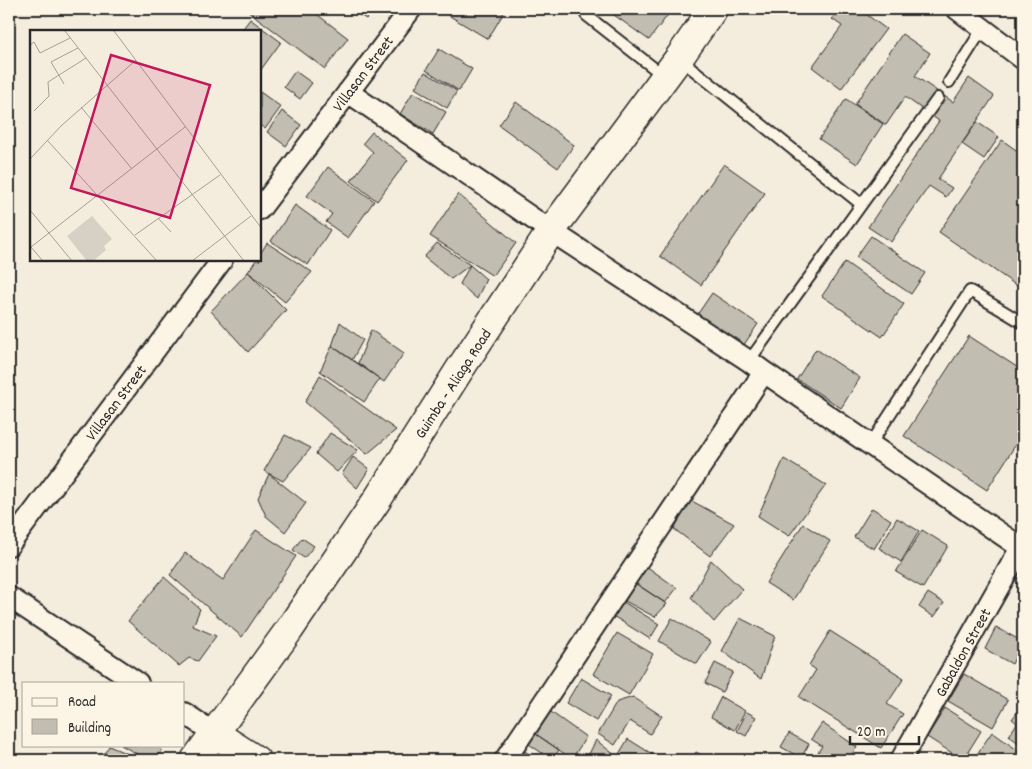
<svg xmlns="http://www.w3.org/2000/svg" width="1032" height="769" font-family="Dekko,sans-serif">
  <rect width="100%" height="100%" fill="#f4edde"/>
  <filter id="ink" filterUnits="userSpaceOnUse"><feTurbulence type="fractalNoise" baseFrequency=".02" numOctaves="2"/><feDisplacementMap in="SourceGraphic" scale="10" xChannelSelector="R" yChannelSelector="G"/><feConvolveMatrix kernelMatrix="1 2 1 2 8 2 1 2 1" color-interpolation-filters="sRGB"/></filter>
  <g filter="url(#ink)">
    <path fill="#c2bdb1" stroke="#2b2b2b" d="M249 9H310L348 38 325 69 248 11Z
      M356 9H374L366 19 354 11Z
      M451 9H506L488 39 448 15Z
      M608 9H665L670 12 649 40 607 10Z
      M840 9H859L886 29 841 89 812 67 842 26 832 19Z
      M250 19 281 42 260 71V31H241Z
      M902 34 930 53 915 76 953 102 969 78 994 96 938 179 952 188 946 197 929 186 891 242 868 227 939 121 905 97 886 125 855 104Z
      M439 49 472 69 459 91 426 70Z
      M295 71 312 83 300 99 284 87Z
      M425 72 457 91 447 108 415 88Z
      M260 92 281 107 265 129 260 125Z
      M413 92 446 112 433 134 400 114Z
      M846 99 883 124 857 164 819 139Z
      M516 102 574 145 558 168 499 125Z
      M282 111 301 125 286 146 267 132Z
      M977 122 999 137 984 159 962 144Z
      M372 132 408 160 377 201 351 181 373 152 363 143Z
      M1002 140 1023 155V290L939 232Z
      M724 164 765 193 701 285 660 256Z
      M328 167 374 201 348 238 326 222 332 214 307 196Z
      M458 194 516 243 493 276 430 236Z
      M295 205 330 230 308 265 271 241Z
      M871 236 925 273 911 294 856 257Z
      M267 243 312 272 285 302 248 272 256 260H260V254Z
      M437 243 470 265 451 279 424 257Z
      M845 262 904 304 882 337 822 296Z
      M470 265 486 279 477 299 460 284Z
      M248 272 286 310 248 352 211 311Z
      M712 293 758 324 741 349 695 318Z
      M340 322 363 340 352 360 332 346Z
      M371 330 404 353 384 382 358 363Z
      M969 336 1023 371V433L987 490 904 436Z
      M332 346 380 379 364 402 320 371Z
      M816 349 860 378 841 408 797 379Z
      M320 375 396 430 367 454 305 402Z
      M330 433 358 450 337 472 316 454Z
      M285 435 311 448 283 481 264 471Z
      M353 457 369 469 357 488 342 474Z
      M784 459 826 485 789 536 758 516Z
      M269 474 306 503 285 532 266 516 258 498Z
      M690 500 734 524 710 556 674 529Z
      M872 508 891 520 874 549 854 537Z
      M897 518 919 531 901 562 879 548Z
      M803 524 830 541 793 600 766 583Z
      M256 530 296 556 242 637 170 575 185 553 223 580Z
      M922 530 948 546 923 588 896 572Z
      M302 538 314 546 304 558 293 550Z
      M711 560 742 589 714 622 691 598Z
      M646 566 677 588 665 603 635 583Z
      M164 577 200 609 193 626 216 636 198 661 189 658 179 666 128 621Z
      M635 583 667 604 655 617 625 601Z
      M928 593 944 603 934 617 919 607Z
      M622 601 659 624 650 639 613 616Z
      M672 618 711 642 697 664 659 641Z
      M740 618 775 636 761 679 722 651Z
      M996 627 1023 642 1012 664 985 649Z
      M830 631 904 678 887 704 903 714 881 748 799 697 816 670 809 665Z
      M617 633 653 654 629 695 593 674Z
      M715 663 733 672 722 692 705 683Z
      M964 674 1008 700 993 727 948 701Z
      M581 678 611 696 596 721 566 703Z
      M633 697 662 716 650 734 630 721 615 745 598 734 617 702Z
      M721 697 745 711 735 730 711 717Z
      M945 708 981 731 963 760 927 737Z
      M548 710 586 737 572 759 533 732Z
      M1019 710 1023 713V746L1009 736 1017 723 1012 719Z
      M747 712 756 717 746 736 737 731Z
      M822 723 857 747 848 760H813L822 746 811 739Z
      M533 732 559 750 552 760 526 742Z
      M992 732 1023 754V760H979L975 757Z
      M789 733 809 744 801 758 781 747Z
      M628 739 660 759V760H628L619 754Z
      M596 740 621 760H586Z
      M121 745H162L160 760H148Z
      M109 746 130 755 129 760H100Z
      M525 751 533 757 536 754 544 760H518Z
      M696 752 711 760H691Z"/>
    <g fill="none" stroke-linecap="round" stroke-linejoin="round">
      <defs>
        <path id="lane" d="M590 9 586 15 664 76
          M680 59 861 204
          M949 82 983 28
          M749 361 938 98
          M870 445 970 291 1023 323"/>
        <path id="street" d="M957 9 1023 59
          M348 92 551 231 749 361 764 372 1023 549
          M260 209 411 9
          M9 545 222 260
          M9 597 138 683
          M184 713 214 733
          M505 760 764 372
          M901 760 1023 544"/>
        <path id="secondary" d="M214 733 256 760
          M195 760 289 630 377 500 460 369 551 231 679 58 713 9"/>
      </defs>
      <use href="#lane" stroke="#2b2b2b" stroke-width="14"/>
      <use href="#street" stroke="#2b2b2b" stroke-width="24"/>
      <use href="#secondary" stroke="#2b2b2b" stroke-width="31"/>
      <use href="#lane" stroke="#fcf5e5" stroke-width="10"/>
      <use href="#street" stroke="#fcf5e5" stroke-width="20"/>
      <use href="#secondary" stroke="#fcf5e5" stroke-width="28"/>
    </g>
  </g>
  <g text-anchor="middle" stroke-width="4" stroke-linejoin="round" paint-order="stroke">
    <g font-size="16" fill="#2b2b2b" stroke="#fcf5e5">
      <text transform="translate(362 73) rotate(-53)" y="6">Villasan Street</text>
      <text transform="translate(452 383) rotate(-57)" y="6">Guimba - Aliaga Road</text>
      <text transform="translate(115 402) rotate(-53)" y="6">Villasan Street</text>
      <text transform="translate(962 652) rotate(-61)" y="6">Gabaldon Street</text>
    </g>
  </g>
  <g transform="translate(30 30)">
    <rect width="231" height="231" fill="#f4edde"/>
    <path d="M62 186 82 209 74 216 76 220 63 231H57L37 206Z" fill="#d6d1c4"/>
    <path fill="none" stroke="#a49f96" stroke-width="1" d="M35 1 214 231M84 1 232 199M0 15 4 12 10 23 40 8M34 54 21 32 48 18M51 77 102 139M4 81 19 66 18 52 56 28M17 110 127 231M0 129 31 96 106 30M0 180 42 231M128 188 141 202M105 205 190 145M0 216 13 231M1 217 155 97M162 231 221 186"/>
    <path fill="#c2185b" fill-opacity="0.15" stroke="#c2185b" stroke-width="2.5" d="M81 25 180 55 140 188 41 158Z"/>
    <rect width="231" height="231" fill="none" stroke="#2b2b2b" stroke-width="2.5"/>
  </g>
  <rect width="1032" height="769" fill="none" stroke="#fcf5e5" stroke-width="30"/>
  <rect x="15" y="15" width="1002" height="739" fill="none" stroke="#2b2b2b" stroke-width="2" filter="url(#ink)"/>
  <rect x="22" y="682" width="162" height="65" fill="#fcf5e5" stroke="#a8a49b"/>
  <rect x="32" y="698" width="25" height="8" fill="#fcf5e5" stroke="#a8a49b"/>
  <text x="68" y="706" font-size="15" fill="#2b2b2b">Road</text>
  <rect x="32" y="719" width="25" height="15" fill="#c2bdb1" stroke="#a8a49b"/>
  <text x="68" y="732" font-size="15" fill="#2b2b2b">Building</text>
  <path d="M850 736v8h69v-8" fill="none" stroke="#2b2b2b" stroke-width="2.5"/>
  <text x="857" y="736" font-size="15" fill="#2b2b2b" stroke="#fcf5e5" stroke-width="4" paint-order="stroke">20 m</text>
</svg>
